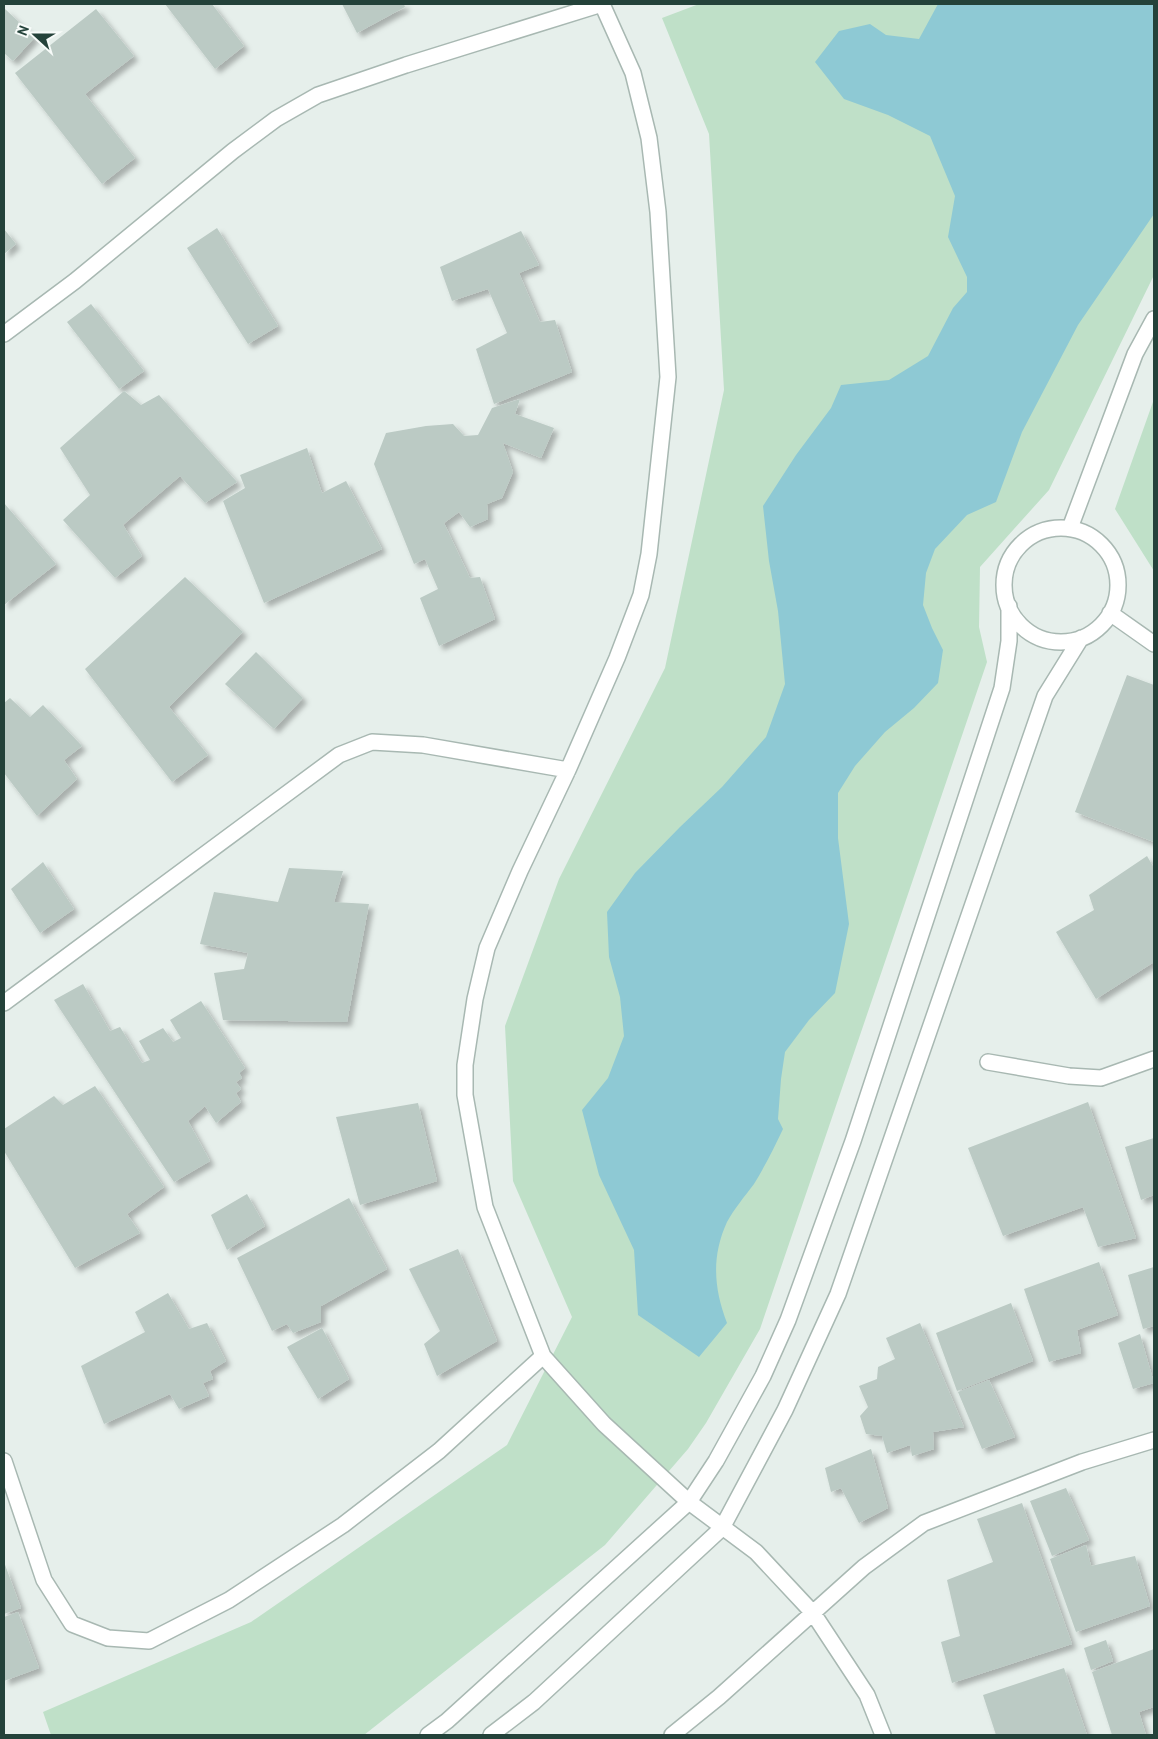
<svg xmlns="http://www.w3.org/2000/svg" width="1158" height="1739" font-family="'PT Sans',sans-serif">
  <defs>
    <filter id="shadow"><feDropShadow dx="4.5" dy="4.5" stdDeviation="2.5" flood-color="#0004"/></filter>
  </defs>
  <rect width="100%" height="100%" fill="#e6efeb"/>
  <path fill="#bfe0c8" d="M699 4H1154V275L1049 490 980 567 979 627 987 662 760 1329 706 1423 688 1449 605 1545 364 1735H51L43 1712 251 1622 507 1445 572 1317 513 1181 505 1026 559 879 665 668 724 390 709 134 662 18Z
    M1154 399V571L1115 509Z"/>
  <path fill="#8ec9d4" d="M938 4H1154V214L1078 325 1022 432 996 502 967 515 935 549 926 573 923 605 932 628 943 650 938 683 914 708 885 732 855 766 838 793V838L849 924 835 993 809 1020 785 1052 781 1079 778 1119 783 1129C774 1148 765 1166 754 1184 745 1196 734 1209 727 1222 711 1257 714 1289 727 1323L699 1357 638 1315 634 1250 599 1175 582 1110 608 1078 624 1036 620 997 609 957 607 912 635 873 680 827 722 787 766 737 785 684 778 611 769 561 763 506 796 455 831 408 841 385 889 380 928 356 953 308 967 292V277L948 237 955 196 930 136 888 115 844 99 815 62 839 31 870 24 886 35 919 39Z"/>
  <path fill="#bbcac4" filter="url(#shadow)" d="M165 4H212L244 46 215 69Z
    M342 4H404L405 7 357 33Z
    M5 9 35 37 13 61 4 53Z
    M96 9 134 56 85 94 135 158 102 184 15 73Z
    M217 228 278 326 248 344 187 248Z
    M4 229 16 244 4 254Z
    M521 231 539 265 519 273 540 322 555 320 572 372 494 404 476 349 507 333 488 289 452 301 440 267Z
    M91 304 144 371 119 389 67 322Z
    M124 391 141 405 159 395 237 482 205 503 180 476 123 525 142 556 115 578 63 520 90 495 60 448Z
    M520 399 515 414 554 428 541 458 503 443 513 472 502 498 487 504 488 519 470 527 459 512 444 523 470 578 480 577 495 619 439 646 420 598 438 589 425 559 414 564 374 464 386 433 426 426 453 424 464 436 478 435 492 408Z
    M307 448 322 493 346 481 382 549 264 603 223 501 245 488 240 475Z
    M4 503 56 564 4 605Z
    M185 577 243 632 169 707 208 755 172 782 85 669Z
    M256 652 303 698 274 729 225 684Z
    M1127 675 1154 685V758L1152 764 1154 765V842L1075 812Z
    M10 698 30 717 43 705 82 746 64 760 77 779 37 816 4 773V703Z
    M1147 856 1154 868V962L1096 999 1056 932 1094 910 1089 895Z
    M43 862 74 909 40 933 11 889Z
    M289 868 343 871 334 902 369 904 347 1022 223 1020 214 973 244 969 248 953 200 944 214 892 278 902Z
    M83 984 110 1031 120 1027 142 1063 150 1060 139 1041 163 1028 173 1042 181 1038 170 1020 201 1001 245 1068 239 1073 242 1078 236 1082 241 1089 236 1093 241 1102 216 1123 205 1106 188 1121 210 1161 174 1182 54 1000Z
    M95 1086 164 1187 127 1214 140 1233 75 1268 4 1151V1129L54 1096 63 1105Z
    M1088 1102 1136 1238 1098 1247 1083 1207 1003 1236 968 1148Z
    M418 1103 437 1181 360 1205 336 1117Z
    M1154 1138V1195L1141 1200 1125 1147Z
    M247 1194 265 1226 227 1250 211 1215Z
    M349 1198 387 1269 321 1306V1322L293 1333 287 1324 272 1331 237 1258Z
    M458 1249 497 1341 437 1376 424 1344 440 1331 409 1269Z
    M1099 1262 1118 1315 1077 1330 1081 1353 1049 1362 1024 1289Z
    M1154 1267V1326L1143 1329 1128 1275Z
    M168 1293 189 1329 207 1323 226 1361 210 1371 213 1379 203 1383 209 1396 179 1409 170 1394 104 1424 81 1366 145 1332 135 1312Z
    M1011 1303 1033 1361 957 1391 936 1333Z
    M920 1323 964 1427 933 1432 934 1449 912 1456 910 1445 887 1453 882 1436 866 1434 860 1416 868 1407 859 1386 877 1379 878 1367 895 1359 886 1338Z
    M322 1328 349 1379 318 1399 287 1347Z
    M1140 1334 1154 1383 1133 1389 1118 1343Z
    M989 1380 1015 1437 982 1449 958 1392Z
    M871 1449 888 1508 859 1523 841 1488 831 1492 825 1468Z
    M1066 1488 1089 1540 1052 1556 1030 1501Z
    M1022 1503 1072 1644 952 1683 941 1642 960 1636 947 1580 993 1562 977 1519Z
    M1086 1545 1091 1566 1135 1556 1150 1606 1076 1632 1050 1559Z
    M4 1562 21 1608 4 1614Z
    M18 1612 39 1668 4 1681V1617Z
    M1106 1640 1113 1661 1091 1670 1084 1648Z
    M1154 1649V1707L1139 1712 1146 1735H1112L1092 1672Z
    M1064 1668 1087 1735H996L983 1695Z"/>
  <g fill="none" stroke-linecap="round" stroke-linejoin="round">
    <defs>
      <path id="street" d="M602 4 633 73 649 138 658 212 668 377 649 554 641 595 617 658 568 770 520 871 487 948 475 999 465 1065V1095L485 1207 543 1356 604 1424 689 1502 756 1552 813 1613 867 1695 883 1735
        M4 334 75 281 233 151 276 119 318 95 406 65 602 4
        M1070 528 1135 354 1154 319
        M1004 585a57 57 0 1 1 114 0a57 57 0 1 1-114 0Z
        M1110 613 1154 644
        M4 1003 339 755 372 742 423 745 568 770
        M988 1062 1069 1076 1101 1078 1154 1059
        M4 1461 44 1580 72 1624 108 1638 149 1641 229 1600 343 1525 439 1451 543 1356
        M428 1735 447 1721 689 1502 716 1461 763 1376 788 1320 853 1141 1002 688 1009 641V606
        M491 1735 534 1702 722 1528 785 1410 838 1294 1045 696 1081 638
        M672 1735 719 1697 864 1567 924 1523 1082 1462 1154 1440"/>
    </defs>
    <use href="#street" stroke="#a8b8b2" stroke-width="18"/>
    <use href="#street" stroke="#fff" stroke-width="15"/>
  </g>
  <rect width="1158" height="1739" fill="none" stroke="#24423a" stroke-width="10"/>
  <g transform="translate(35 35) rotate(291)" stroke="#f7fbf9" stroke-width="4" paint-order="stroke">
  <path d="M0-4L9 19L0 12L-9 19Z" fill="#24423a"/>
  <text y="-8" font-size="14" font-weight="bold" text-anchor="middle" fill="#24423a">N</text>
  </g>
</svg>
